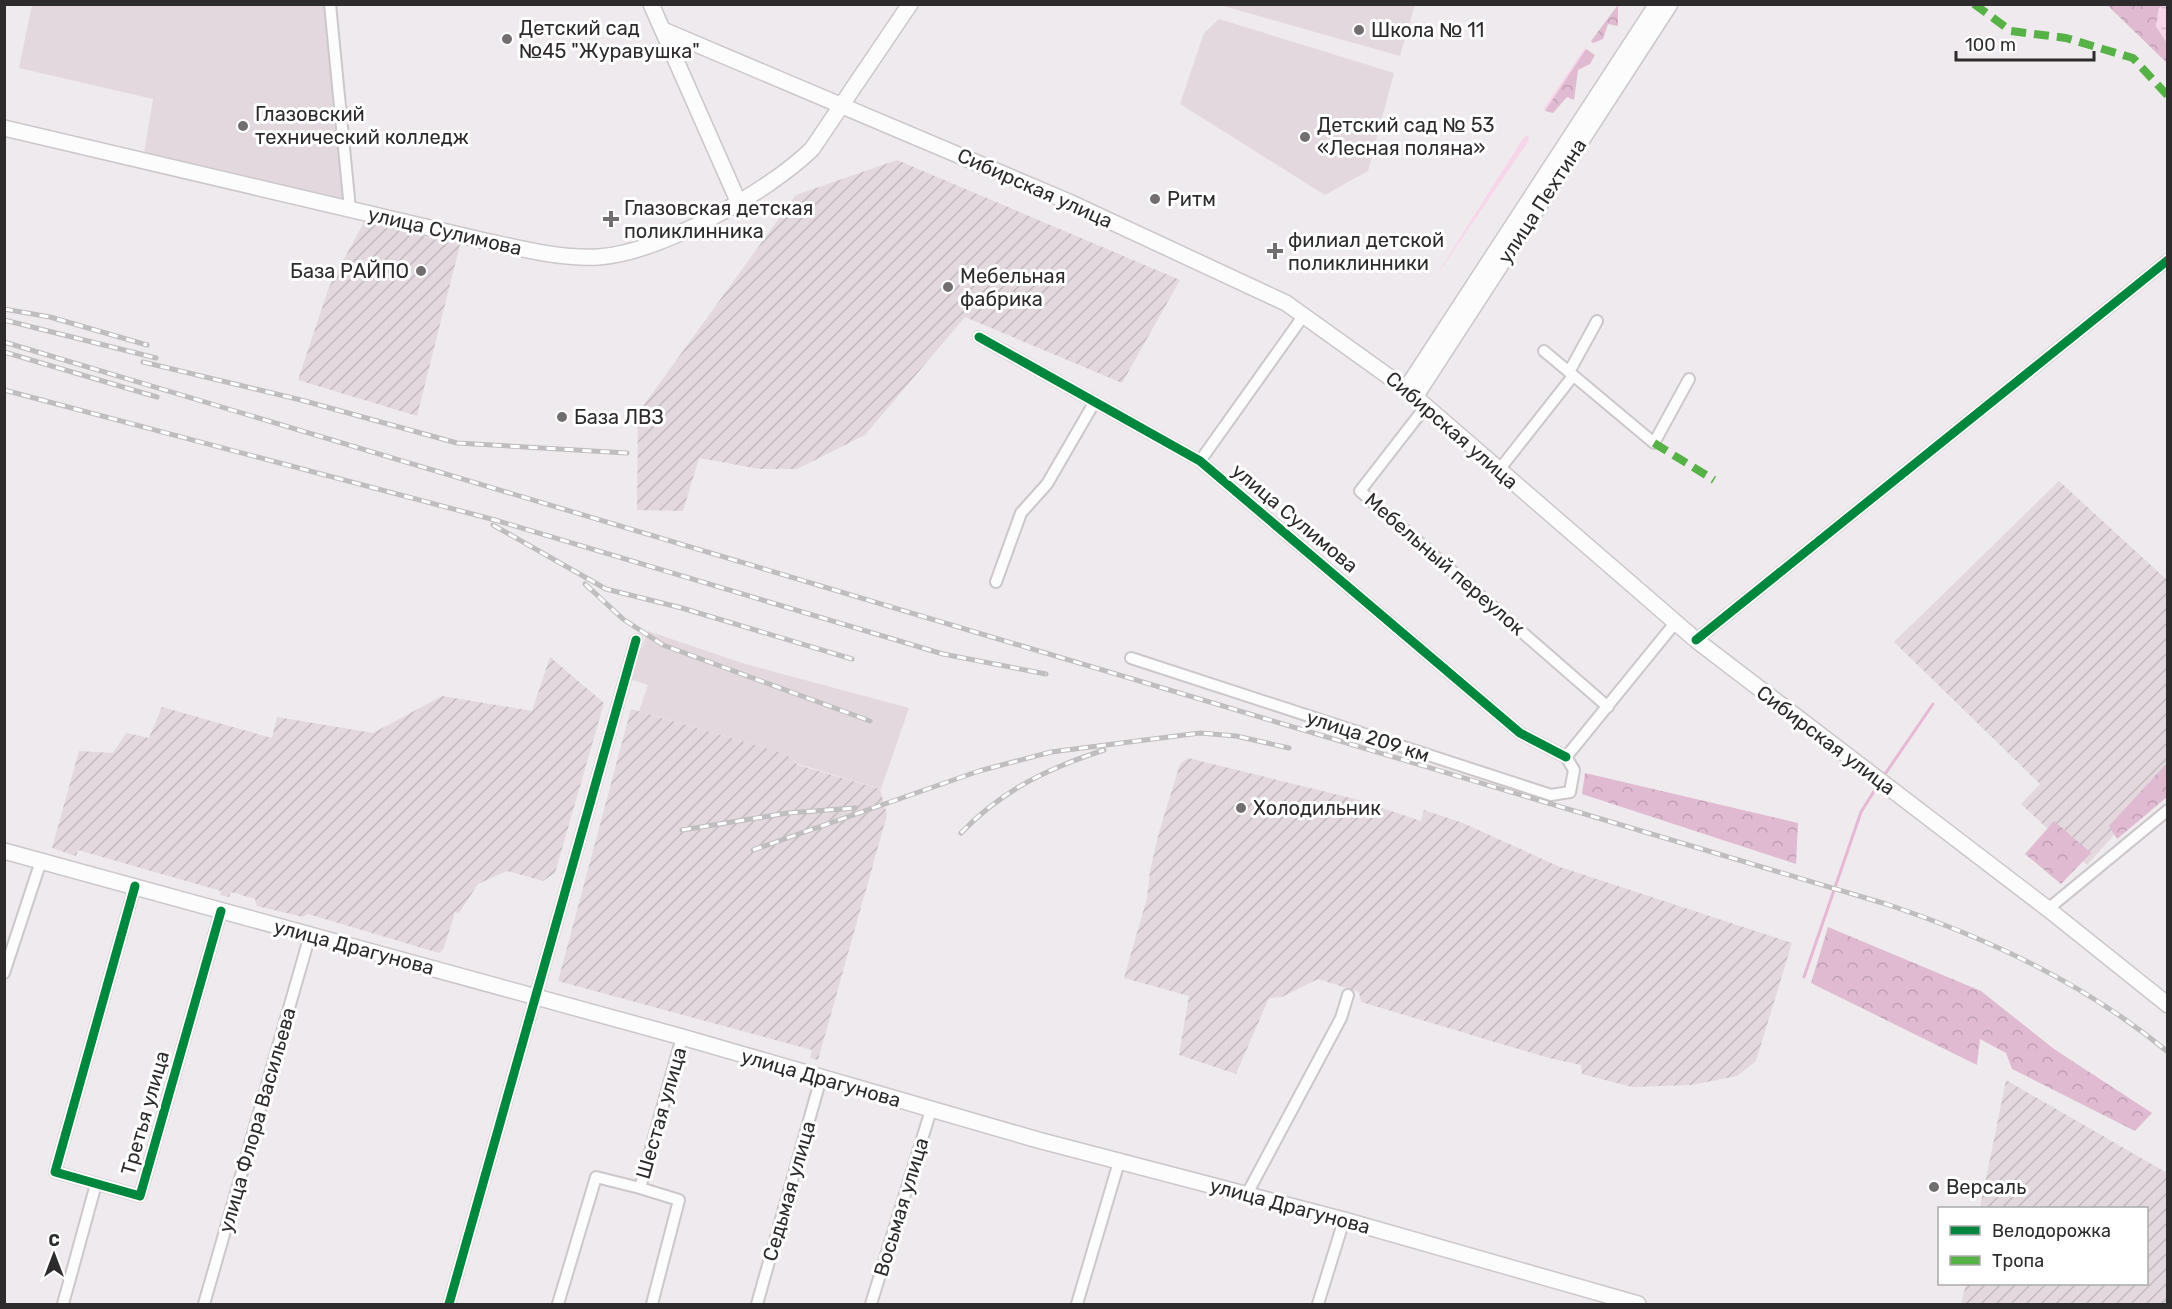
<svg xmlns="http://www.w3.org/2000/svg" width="2172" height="1309" font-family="Rubik,sans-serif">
  <defs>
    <pattern id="industrial-furrows" width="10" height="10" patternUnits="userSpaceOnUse" patternTransform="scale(1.5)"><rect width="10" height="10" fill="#e2d8de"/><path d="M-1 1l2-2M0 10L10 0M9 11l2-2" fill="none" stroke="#c2babf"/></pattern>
    <pattern id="forest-crowns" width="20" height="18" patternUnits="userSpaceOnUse" patternTransform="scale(1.5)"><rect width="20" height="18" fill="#dfbad1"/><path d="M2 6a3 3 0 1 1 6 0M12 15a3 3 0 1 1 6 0" fill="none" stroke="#c0a0b4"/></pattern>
    <pattern id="wetland-marsh" width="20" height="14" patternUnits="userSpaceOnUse" patternTransform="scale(1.5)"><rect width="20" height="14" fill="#f7d5ea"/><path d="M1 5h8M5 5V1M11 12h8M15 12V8" fill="none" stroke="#d4b7c9"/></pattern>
  </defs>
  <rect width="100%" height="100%" fill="#efeaed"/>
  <path fill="#e2d8de" d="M32 5H324L345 199 144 154 153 99 19 68Z
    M1220 5H1415L1400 56Z
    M1219 19 1394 73 1368 171 1325 195 1180 104 1204 33Z
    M648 631 742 663 909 708 881 789 798 764 786 754 639 711 648 685 630 679Z"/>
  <path fill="url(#industrial-furrows)" d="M897 160 1180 280 1122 383 965 317 865 435 797 469H760L699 458 683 511 637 510 638 413 796 195Z
    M364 222 460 245 417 416 298 380 329 287Z
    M2059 481 2167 580V776L2087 865 2021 804 2040 784 1894 642Z
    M550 657 604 703 555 873 543 881 507 871 478 884 459 913 455 912 444 948 439 953 308 914 303 917 257 906 255 899 231 892 229 897 220 895 221 891 78 850 76 856 52 848 79 751 113 753 126 733 149 738 162 707 272 738 277 717 373 733 442 696 532 711Z
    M631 709 786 754 798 765 880 789 887 815 818 1060 810 1058 812 1050 558 981Z
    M1188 758 1355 799 1421 821 1424 810 1463 823 1560 867 1792 943 1756 1061 1737 1076 1692 1085 1632 1087 1582 1074 1581 1065 1549 1058 1361 1002 1359 992 1318 979 1282 997 1269 998 1236 1074 1179 1055 1189 996 1124 978 1147 898 1150 871 1159 832 1180 764Z
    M2006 1080 2167 1173V1304H1961L1966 1284H2146V1208H1980Z"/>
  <path fill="#f7d5ea" d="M1585 48V52L1545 111 1544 108Z
    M1528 135 1529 140 1523 149 1432 282 1524 137Z"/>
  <path fill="url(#forest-crowns)" d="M1618 5V26L1608 24 1603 39 1593 43 1591 41Z
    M2107 5H2167L2159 8 2156 26 2167 43V63Z
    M1586 49 1595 55 1590 64 1578 70 1574 100 1567 97 1553 113 1545 111Z
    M2167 763V797L2117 839 2109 826Z
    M1585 773 1798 823 1796 864 1582 794Z
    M2054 821 2091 853 2061 884 2025 854Z
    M1828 927 1981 991 2054 1049 2152 1113 2135 1131 2012 1069 2006 1053 1980 1039 1977 1065 1811 983Z"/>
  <path fill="url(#wetland-marsh)" d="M2167 6H2168L2167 43 2156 26 2159 8Z"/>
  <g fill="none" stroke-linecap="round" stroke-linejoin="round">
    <path stroke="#e7b8d6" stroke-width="3" d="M1883 777 1933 704
      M1804 977 1861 812 1878 785"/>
    <defs>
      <path id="street" d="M330 4 350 209
        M979 337 1200 461 1520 733 1566 757
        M1544 351 1654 443 1689 379
        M1569 372 1597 321
        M1426 406 1360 491 1608 707
        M1200 461 1304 315
        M1499 470 1573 376
        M996 582 1021 513 1047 484 1094 403
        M1696 640 2168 260
        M1131 658 1551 795 1570 792 1574 770 1566 757
        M1566 757 1675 623
        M135 886 55 1172 140 1196 221 911
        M2048 909 2168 810
        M4 973 41 861
        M640 1188 679 1200 652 1304
        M1247 1194 1341 1018 1348 995
        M63 1304 96 1184
        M204 1304 310 935
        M449 1304 636 640
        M558 1304 596 1177 640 1188 682 1037
        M757 1304 821 1078
        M871 1304 931 1110
        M1077 1304 1119 1162
        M1318 1304 1344 1220"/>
      <path id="secondary" d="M651 4 738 201
        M663 30 1069 202 1286 303 1406 389 1696 640 2048 909 2168 1005
        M4 128 481 240C519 248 559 259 598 257 660 253 768 192 812 149L910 4
        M1406 389 1657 4
        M1415 397 1670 4
        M4 851 682 1037 1038 1140 1344 1220 1638 1304"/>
    </defs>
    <use href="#street" stroke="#cbc7ca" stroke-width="14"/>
    <use href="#secondary" stroke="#cbc7ca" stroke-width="18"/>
    <use href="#street" stroke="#fdfcfc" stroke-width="10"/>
    <use href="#secondary" stroke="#fdfcfc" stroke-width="15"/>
    <defs>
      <path id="rail" d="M4 309 50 317 147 345
        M4 320 156 358
        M4 342 1886 904C1988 938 2084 983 2168 1052
        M4 352 157 397
        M143 362 301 400 457 443 627 453
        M4 390 495 520 943 654 1046 674
        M493 525 606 589 682 608 852 659
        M585 584 623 619 663 645 870 721
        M682 830 788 813 855 808
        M961 833C1002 790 1049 768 1104 750
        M753 850 979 771 1051 752 1200 733 1236 736 1289 748"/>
    </defs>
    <use href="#rail" stroke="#bfbdbd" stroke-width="5"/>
    <use href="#rail" stroke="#fff" stroke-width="3" stroke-dasharray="9" stroke-linecap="butt"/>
    <path stroke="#56b246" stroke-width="8" stroke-dasharray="15 8" stroke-linecap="butt" d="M1974 4 2011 31 2066 38 2133 58 2168 96
      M1654 443 1714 480"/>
    <defs>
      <path id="cycleway" d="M979 337 1200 461 1520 733 1566 757
        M1696 640 2168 260
        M135 886 55 1172 140 1196 221 911
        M449 1304 636 640"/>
    </defs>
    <use href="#cycleway" stroke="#fff" stroke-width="13"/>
    <use href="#cycleway" stroke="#00873e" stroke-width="9"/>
  </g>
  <g fill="#726e70" stroke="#fff" stroke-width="2">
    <circle cx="1359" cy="30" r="6"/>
    <circle cx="507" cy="39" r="6"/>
    <circle cx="243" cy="126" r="6"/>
    <circle cx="1305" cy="137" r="6"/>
    <circle cx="1155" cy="199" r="6"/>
    <path d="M608 210h6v6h6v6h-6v6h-6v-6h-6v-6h6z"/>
    <path d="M1272 242h6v6h6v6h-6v6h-6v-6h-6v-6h6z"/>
    <circle cx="421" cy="271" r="6"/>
    <circle cx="948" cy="287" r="6"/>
    <circle cx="562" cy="417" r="6"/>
    <circle cx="1241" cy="808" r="6"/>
    <circle cx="1934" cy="1187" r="6"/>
  </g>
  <g text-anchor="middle" stroke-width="6" stroke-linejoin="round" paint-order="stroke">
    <g font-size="20" fill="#2e2b2c" stroke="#fff" text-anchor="start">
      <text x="519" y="35">Детский сад<tspan x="519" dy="23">№45 "Журавушка"</tspan></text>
      <text x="1371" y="37">Школа № 11</text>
      <text x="255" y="121">Глазовский<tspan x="255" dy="23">технический колледж</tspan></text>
      <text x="1317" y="132">Детский сад № 53<tspan x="1317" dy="23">«Лесная поляна»</tspan></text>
      <text x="1167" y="206">Ритм</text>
      <text x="624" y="215">Глазовская детская<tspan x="624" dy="23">поликлинника</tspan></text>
      <text x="1288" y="247">филиал детской<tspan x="1288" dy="23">поликлинники</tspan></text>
      <text x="409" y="278" text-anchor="end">База РАЙПО</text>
      <text x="960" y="283">Мебельная<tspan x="960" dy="23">фабрика</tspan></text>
      <text x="574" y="424">База ЛВЗ</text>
      <text x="1253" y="815">Холодильник</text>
      <text x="1946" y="1194">Версаль</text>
    </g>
    <g font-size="20" fill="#2e2b2c" stroke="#fff">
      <text transform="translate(1035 188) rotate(24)" y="7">Сибирская улица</text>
      <text transform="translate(1542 201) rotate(-57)" y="7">улица Пехтина</text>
      <text transform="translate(445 231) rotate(13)" y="7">улица Сулимова</text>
      <text transform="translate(1452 430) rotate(41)" y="7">Сибирская улица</text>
      <text transform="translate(1295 518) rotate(40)" y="7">улица Сулимова</text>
      <text transform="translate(1445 564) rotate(41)" y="7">Мебельный переулок</text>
      <text transform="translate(1368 736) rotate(18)" y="7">улица 209 км</text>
      <text transform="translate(1826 740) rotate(37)" y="7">Сибирская улица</text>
      <text transform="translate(354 947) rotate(15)" y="7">улица Драгунова</text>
      <text transform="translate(821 1078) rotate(16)" y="7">улица Драгунова</text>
      <text transform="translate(145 1113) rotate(-74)" y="7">Третья улица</text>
      <text transform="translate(661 1113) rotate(-74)" y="7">Шестая улица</text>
      <text transform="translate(257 1120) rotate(-74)" y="7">улица Флора Васильева</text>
      <text transform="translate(789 1191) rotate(-74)" y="7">Седьмая улица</text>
      <text transform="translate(1290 1206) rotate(15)" y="7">улица Драгунова</text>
      <text transform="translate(901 1207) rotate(-73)" y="7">Восьмая улица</text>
    </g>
  </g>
  <rect width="2172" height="1309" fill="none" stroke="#2e2b2c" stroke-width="12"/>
  <rect x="1938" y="1207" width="210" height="78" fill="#ffffff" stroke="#abaaab" stroke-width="1.5"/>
  <rect x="1950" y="1226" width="30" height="9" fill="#00873e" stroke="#abaaab" stroke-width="1.5"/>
  <text x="1992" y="1237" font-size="18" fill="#2e2b2c">Велодорожка</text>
  <rect x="1950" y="1256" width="30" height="9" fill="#56b246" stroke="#abaaab" stroke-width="1.5"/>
  <text x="1992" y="1267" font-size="18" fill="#2e2b2c">Тропа</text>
  <g transform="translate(54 1255)" stroke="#ffffff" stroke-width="4.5" paint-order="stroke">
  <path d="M0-4.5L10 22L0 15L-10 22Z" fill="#2e2b2c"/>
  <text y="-9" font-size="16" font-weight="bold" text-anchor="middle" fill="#2e2b2c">С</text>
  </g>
  <path d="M1956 51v9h138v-9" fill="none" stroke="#2e2b2c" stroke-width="3"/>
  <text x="1965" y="51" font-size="18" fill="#2e2b2c" stroke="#ffffff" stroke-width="4.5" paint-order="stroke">100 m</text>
</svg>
